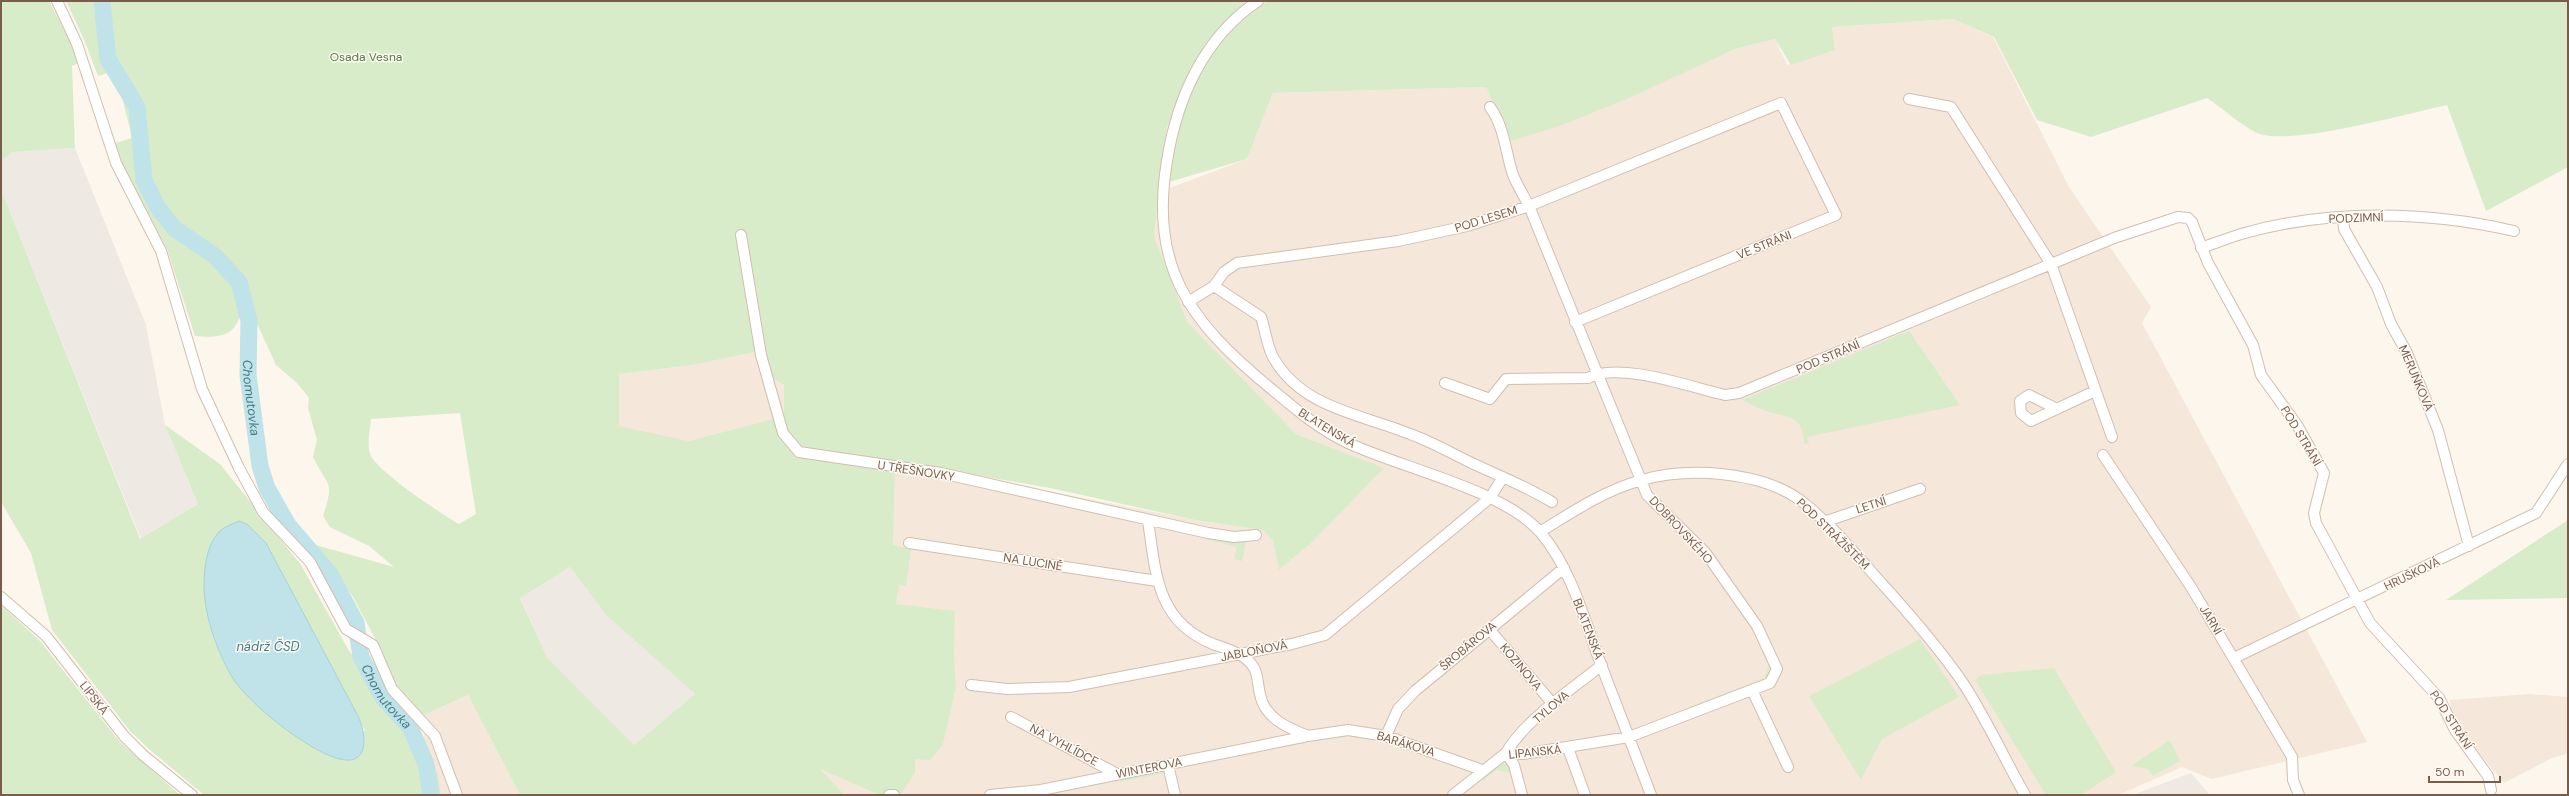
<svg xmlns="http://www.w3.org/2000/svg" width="2569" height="796" font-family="'DM Sans',sans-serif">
  <rect width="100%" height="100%" fill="#fdf6ec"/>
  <path fill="#f5e8da" d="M1953 19 1993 37 2069 187 2151 307 2142 323 2367 742 2212 779 2182 767 2118 795H845L819 768 895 461 1195 520 1263 530 1273 541 1279 569 1383 468 1296 434 1186 322 1154 236 1159 192 1247 159 1273 93 1486 87 1512 140 1735 49 1775 39 1787 65 1835 50 1832 27Z
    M755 352 784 385 785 416 689 441 619 427V374L693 365Z
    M2529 694 2568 697V753L2550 759 2504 783 2472 745 2451 714 2450 700Z
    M468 695 520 795H440L436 769 424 739V715Z"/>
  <path fill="#efe9e4" d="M75 148 146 325 165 425 198 504 141 539 1 189V162L12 152Z
    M570 567 606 615 695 694 634 745 547 657 520 597Z
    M2191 773 2210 795H2132Z"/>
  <path fill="#d8ecc9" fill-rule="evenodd" d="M1 1H49L81 62 72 66 75 148 12 152 1 162Z
    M66 1H1249L1239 8 1206 43 1183 85 1167 128 1154 236 1187 322 1296 434 1384 468 1313 541 1279 570 1273 541 1263 530 1195 520 1050 488 895 461 893 545 911 549 906 586 899 585 896 604 955 611 954 655 956 687 943 744 930 760 915 759V773L900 795H880L820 769 845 795H520L468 695 424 715 395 687 376 640 353 597 316 545 394 567 369 546 330 527 323 516C335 479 328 488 313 457L317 440 308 408 309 398 297 383 276 365 249 306C242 311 241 315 237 323 229 339 211 337 195 336L167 249 112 144 132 138 123 101 133 92 111 72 98 76 83 37ZM763 344 769 376 784 385V416L689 441 619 426V374L693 365 755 352ZM460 413 476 514 459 524C440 513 381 474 371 456 366 445 370 430 371 419ZM570 567 606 615 695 694 634 745 547 657 520 598Z
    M1267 1H2568V167L2486 211 2447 105C2409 113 2289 147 2257 133 2242 126 2222 108 2207 98L2091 137 2037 120 1994 37 1953 19 1832 27 1835 50 1791 65 1775 39 1735 49 1629 98 1562 125 1511 141 1486 87 1273 93 1247 159 1169 182C1177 107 1203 44 1267 1Z
    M1 189 140 539 198 504 165 425 220 464 301 565 349 651 424 739 438 775 441 795H204L149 749 130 731 52 630 31 553 1 502ZM204 576 317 639 365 731 286 730C268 713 247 698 233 678 213 650 205 610 204 576Z
    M1909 331 1960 405 1807 437 1809 443 1804 444C1804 415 1787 418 1766 411 1758 408 1750 404 1742 400Z
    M2568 520V598L2446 600Z
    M1218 536 1246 541 1242 561 1234 559 1237 547 1202 538Z
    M1704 560C1718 576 1777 655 1771 673L1764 680 1637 732 1699 703 1764 678 1770 663 1759 640Z
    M1 605 40 641 119 741 180 795H1Z
    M1920 639 1959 697 1882 739 1861 780 1809 696Z
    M2054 668 2116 772 2081 795H2046L1975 680 1981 675Z
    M2170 740 2180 761 2153 776 2148 769 2131 766Z
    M1507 763 1511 766V773L1496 770 1483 781 1480 778 1497 765Z
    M1161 771 1164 773 1120 782V779Z"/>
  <path fill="#bfe3e8" stroke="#a5d3da" d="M239 521 247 524 266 543 358 716C367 735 370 769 336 758 305 748 250 705 232 677 217 652 205 617 204 588 204 569 206 545 220 531 225 526 233 524 239 521Z"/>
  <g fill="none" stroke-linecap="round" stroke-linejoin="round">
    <path stroke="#bfe3e8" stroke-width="17" id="s1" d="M102 1 108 59 137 107 144 180 158 208 175 229 215 256 239 282 249 321 248 375 260 466 267 488 288 525 330 574 356 623 361 657 383 698 410 727 426 764 431 795"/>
    <defs>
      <path id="minor" d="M57 1 77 44 116 163 161 251 202 389 239 468 263 512 310 562 346 629 373 645 392 689 435 736 457 795
        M1258 1C1204 37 1177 98 1167 161 1149 267 1190 322 1269 387 1293 407 1317 428 1346 442 1400 468 1503 489 1541 533 1571 569 1584 618 1600 662 1617 706 1634 751 1651 795
        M1909 99 1951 107 2051 264 2112 437
        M2343 218 2344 229 2377 287 2391 324 2407 353 2438 430 2469 546
        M741 235 761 355 783 433 799 452 941 473 1208 533 1234 537 1256 535
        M2201 248C2216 243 2230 237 2245 233 2330 209 2428 211 2514 231
        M1214 286 1261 317C1265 329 1267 346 1273 357 1302 409 1362 414 1410 434 1433 442 1454 455 1476 465 1502 477 1527 487 1552 502
        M1188 302 1214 286 1224 272 1237 263 1398 241 1467 226 1529 206 1781 103 1836 215 1575 322
        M1445 383 1490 399 1506 379 1588 378C1619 361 1690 387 1725 395L1739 393 2114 238 2178 217 2188 218 2192 222 2208 263 2253 345 2261 375 2297 425 2324 473 2314 513 2316 523 2370 623 2439 698 2455 730 2488 776 2491 790
        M2057 409 2029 395 2020 401 2021 413 2031 421 2095 391
        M2103 455 2191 587 2292 757 2293 780 2299 795
        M1148 521C1156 573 1156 621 1213 644 1227 649 1246 654 1254 668 1258 674 1258 687 1260 694 1264 718 1288 728 1308 736
        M1824 522 1920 489
        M1540 532C1572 512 1605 490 1642 480 1688 467 1760 471 1800 500 1828 521 1853 551 1876 577 1907 611 1937 645 1963 683 1986 718 2004 758 2025 795
        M909 543 1157 581
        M1 597 46 636 124 736 143 755 192 795
        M1489 629 1553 704
        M2234 658 2536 513 2568 464
        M971 685 1007 689 1069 687 1292 644 1325 635 1490 498 1503 477
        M1752 690 1788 767
        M1011 717 1117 774
        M1386 736 1398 709 1415 691 1564 568
        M1568 748 1585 795
        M1506 753C1524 721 1572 689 1602 665
        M1506 753 1514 765 1522 795
        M1168 765 1175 795
        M889 795H894
        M990 795 1041 790 1308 736 1348 730 1386 736 1482 770
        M1453 795 1506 753 1523 754 1629 737 1770 683 1777 669 1757 626 1705 552 1647 495 1529 206C1524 196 1517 185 1513 175 1505 151 1505 128 1490 107"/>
    </defs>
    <use href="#minor" stroke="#d1beb0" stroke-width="12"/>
    <use href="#minor" stroke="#fff" stroke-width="10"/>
  </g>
  <g text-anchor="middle" stroke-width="3" stroke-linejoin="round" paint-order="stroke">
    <g font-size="12" fill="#537a41" stroke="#fffaf3">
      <text x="366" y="61">Osada Vesna</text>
    </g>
    <g font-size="12" fill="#7a5c4d" stroke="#fffaf3">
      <text transform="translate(2356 218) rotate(-2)" y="4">PODZIMNÍ</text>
      <text transform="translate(1486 219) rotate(-17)" y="4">POD LESEM</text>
      <text transform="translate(1764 245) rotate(-22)" y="4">VE STRÁNI</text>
      <text transform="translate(1828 357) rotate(-23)" y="4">POD STRÁNÍ</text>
      <text transform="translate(2416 378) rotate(67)" y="4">MERUŇKOVÁ</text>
      <text transform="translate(1327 428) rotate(31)" y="4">BLATENSKÁ</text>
      <text transform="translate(2301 436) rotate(59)" y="4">POD STRÁNÍ</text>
      <text transform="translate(916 471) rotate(9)" y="4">U TŘEŠŇOVKY</text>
      <text transform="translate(1871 505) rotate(-18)" y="4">LETNÍ</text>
      <text transform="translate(1681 530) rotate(47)" y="4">DOBROVSKÉHO</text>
      <text transform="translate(1833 534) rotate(44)" y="4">POD STRÁŽIŠTĚM</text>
      <text transform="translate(1033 562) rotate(9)" y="4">NA LUCINĚ</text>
      <text transform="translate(2412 574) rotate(-26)" y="4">HRUŠKOVÁ</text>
      <text transform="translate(2211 620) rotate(59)" y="4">JARNÍ</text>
      <text transform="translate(1588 629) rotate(69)" y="4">BLATENSKÁ</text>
      <text transform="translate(1468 646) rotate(-40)" y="4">ŠROBÁROVA</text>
      <text transform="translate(1254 651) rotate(-11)" y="4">JABLOŇOVÁ</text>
      <text transform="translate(1521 667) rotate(50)" y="4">KOZINOVA</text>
      <text transform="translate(94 698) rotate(52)" y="4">LIPSKÁ</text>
      <text transform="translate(1551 707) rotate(-41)" y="4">TYLOVA</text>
      <text transform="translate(2451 720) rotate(57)" y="4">POD STRÁNÍ</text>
      <text transform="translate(1406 744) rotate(17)" y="4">BARÁKOVA</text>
      <text transform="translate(1064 745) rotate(28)" y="4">NA VYHLÍDCE</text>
      <text transform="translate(1535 752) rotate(-6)" y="4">LIPANSKÁ</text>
      <text transform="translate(1149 768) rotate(-11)" y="4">WINTEROVA</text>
    </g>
    <g font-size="13" font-style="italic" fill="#437c86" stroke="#fffaf3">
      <text dy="5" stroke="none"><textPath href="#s1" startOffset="447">Chomutovka</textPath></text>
      <text x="268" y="651">nádrž ČSD</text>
      <text dy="5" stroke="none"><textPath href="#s1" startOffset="783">Chomutovka</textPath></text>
    </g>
  </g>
  <rect width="2569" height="796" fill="none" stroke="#7a5c4d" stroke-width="4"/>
  <path d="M2429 776v6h71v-6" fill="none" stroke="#7a5c4d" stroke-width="2"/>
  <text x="2435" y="776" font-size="12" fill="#7a5c4d" stroke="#fffaf3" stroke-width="3" paint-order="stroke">50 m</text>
</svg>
